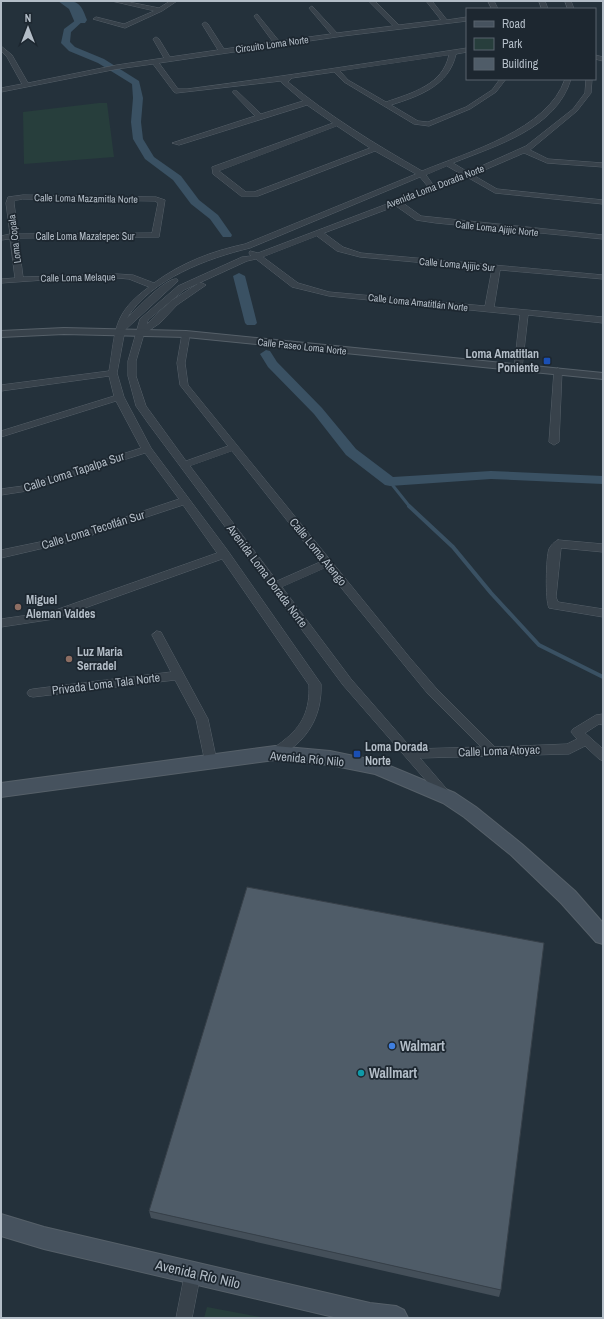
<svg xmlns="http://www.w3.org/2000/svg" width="604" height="1319" font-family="'Archivo Narrow',sans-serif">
  <rect width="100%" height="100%" fill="#24313b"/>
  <path fill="#273e3c" d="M99 103H107L114 157 24 164 23 112Z
    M207 1307 266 1318H204Z"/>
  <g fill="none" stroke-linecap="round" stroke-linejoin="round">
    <path stroke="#3a5163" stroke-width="3" d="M390 482 410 507"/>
    <path stroke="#3a5163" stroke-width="4" d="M409 506 453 547 491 593 539 645 603 677"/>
    <path fill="#3a5163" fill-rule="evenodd" d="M80 17 84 20 71 32 70 42 75 47 104 59 139 81 143 98 141 122 143 139 154 157 181 176 199 200 218 215 232 235 231 237H223L210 219 191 204 173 180 145 159 133 139 131 122 133 98 132 84 98 63 69 51 61 43 64 29Z
      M239 273 245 276 257 323 255 325H247L245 323 233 276Z
      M266 350 270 351 277 362 322 408 356 449 393 477 491 471 603 476V484L491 479 390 486 385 485 346 455 314 414 268 367 260 354Z"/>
    <path fill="#3a5163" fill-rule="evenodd" d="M58 1C78 1 80 1 87 20L85 23H75L69 9Z"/>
    <defs>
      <path id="minor" d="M112 1H124L159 8 170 1H177L162 11 125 28 93 19 96 17 124 24 154 11Z
        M369 1H375L399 25 441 20 426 1H432L447 20 467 17V21L343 36 159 63 178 89H187C281 77 375 62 467 48V52L456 54C449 86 419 96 391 105L418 121 428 122 466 107 492 90 500 79H506L496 92 470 109 429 126 414 124 344 82 334 72 292 78 288 82C329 116 375 144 422 171 468 152 548 130 565 79H571C556 129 497 145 453 163L468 172 526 146 573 109 585 93 586 79H592L591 93 577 111 530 150 548 159 603 163V167L547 163 524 153 473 175 497 189 603 200V204L495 193 467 177 403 203 421 216 603 235V239L436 223 416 220 396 206 324 233 343 247 361 253 603 275V279L500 270 494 307 603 317V323L528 315 522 368 518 371 514 368 520 315 329 296 292 287 256 259 247 261 184 290 148 320 147 324 171 301 199 283H202L206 285 177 305 160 323 144 334 136 361V376L146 406 186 461 228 446 180 385 177 363 182 334 183 332H189L190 334 185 363 188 385 410 658 436 688 495 747 567 744 577 739 571 732 573 729 596 715 603 714V725L599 724 585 733 603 749V761L599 759 585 746 569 754 420 758 451 794 453 797 451 800 447 802 443 800 343 685 148 423 136 406 128 376V361L140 319 178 286 242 257 251 256 249 253 250 251 258 253 429 188 420 177 250 248C208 258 151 279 127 318 136 310 166 277 177 279L178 281 125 330 117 373 124 397 151 448 228 551 321 684C322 712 311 735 288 751 282 755 277 759 271 756L269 753C272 747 279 745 283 741 303 726 310 709 309 685L222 559 54 619 1 627V619L50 612 217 553 183 505 74 541 1 558V550L69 536 179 499 145 453 27 491 1 495V489L23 486 141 448 116 401 1 437V431L114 396 109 376 1 391V385L109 371C116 330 112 314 149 287L129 279 117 278 59 279 1 283V279L15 278 10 239 1 240V236L10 234 6 203 8 197 23 195 156 197 165 200 159 237 18 238 23 277 117 274 133 275 154 283C181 263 212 251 245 244L416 174 375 151 258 196H241L213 174 212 167 333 123 307 105 179 145 172 143 255 116 233 93V91H237L261 114 303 101 282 83 281 81 176 93 174 92 153 64 117 69 1 92V88L22 84 7 57 1 51V46L12 55 28 83 117 65 164 58 153 39 156 37 159 39 170 57 218 50 202 24 205 22 208 24 224 49 273 42 254 16 257 14 279 41 331 34 309 8 312 6 337 33 393 26ZM449 55C443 85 412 93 386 102L348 80 340 71ZM337 126 370 148 254 192H246L219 171ZM447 166 461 174 434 186 426 175ZM23 199 155 201 158 203 152 233 18 234 14 203V201ZM317 236 337 251 360 257 492 269 485 306 329 292 298 283 263 257ZM232 451 320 562 277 581 190 466ZM325 568 428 694 481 747 412 749 351 679 282 587Z
        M488 1H494L498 9H492Z
        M539 1H545L548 9H542Z
        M565 1H571L574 9H568Z
        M595 55 603 57V61L595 59Z
        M558 368 562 371 559 442 554 445 549 442 554 371Z
        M558 540 603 544V552L561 548 556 597 558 602 603 609V617L549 608C545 600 546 557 549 549 551 545 554 542 558 540Z
        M157 631 161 632 208 719 217 762 215 765 211 767 207 765 205 762 196 719 175 680 33 697 29 696 27 693 29 690 33 689 171 672 152 635Z
        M193 1264 198 1267 201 1272 192 1318H176L185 1272 188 1267Z"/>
      <path id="tertiary" d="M64 328 186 331 603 373V379L186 337 64 334 1 337V331Z"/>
      <path id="secondary" d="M275 746 330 751 378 761 455 793 476 807 523 845 575 891 603 923V944L596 942 561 903 511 855 464 817 443 803 375 774 330 765 275 760 1 797V783Z
        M1 1214 44 1227 370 1303 396 1306 404 1310 408 1318H338L44 1249 1 1236Z"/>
    </defs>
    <use href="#minor" stroke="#566069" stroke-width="1"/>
    <use href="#tertiary" stroke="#566069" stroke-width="2"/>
    <use href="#secondary" stroke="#566069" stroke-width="2"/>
    <use href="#minor" fill="#38424b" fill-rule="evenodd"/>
    <use href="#tertiary" fill="#38424b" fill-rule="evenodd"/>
    <use href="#secondary" fill="#46525e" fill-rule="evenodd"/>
  </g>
  <path fill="#444f59" d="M149 1211 501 1290 499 1297 151 1218Z"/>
  <path fill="#4f5c68" stroke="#374049" d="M247 887 544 943 501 1290 149 1211Z"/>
  <g fill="#1a4fb4" stroke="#1d2730" stroke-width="1.5">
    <rect x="543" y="357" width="8" height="8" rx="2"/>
    <rect x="353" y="750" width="8" height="8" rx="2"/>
  </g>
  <g fill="#8d6e63" stroke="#1d2730" stroke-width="1.5">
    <circle cx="18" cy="607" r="4"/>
    <circle cx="69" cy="659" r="4"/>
  </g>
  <circle fill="#3f7fe0" stroke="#1d2730" stroke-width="1.5" cx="392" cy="1046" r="4"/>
  <circle fill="#0f9aa8" stroke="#1d2730" stroke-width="1.5" cx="361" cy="1073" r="4"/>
  <g text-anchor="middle" stroke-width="3.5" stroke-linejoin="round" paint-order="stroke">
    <g font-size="10" fill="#b3bdc7" stroke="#1d2730">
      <text transform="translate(272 44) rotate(-8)" y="4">Circuito Loma Norte</text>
      <text transform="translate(435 186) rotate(-21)" y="4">Avenida Loma Dorada Norte</text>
      <text transform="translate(86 198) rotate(1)" y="4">Calle Loma Mazamitla Norte</text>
      <text transform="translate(497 228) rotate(6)" y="4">Calle Loma Ajijic Norte</text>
      <text x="85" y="240">Calle Loma Mazatepec Sur</text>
      <text transform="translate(14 239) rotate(-97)" y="4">Loma Copala</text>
      <text transform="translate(457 264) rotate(5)" y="4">Calle Loma Ajijic Sur</text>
      <text transform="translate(78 277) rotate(-1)" y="4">Calle Loma Melaque</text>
      <text transform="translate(418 302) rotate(6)" y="4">Calle Loma Amatitlán Norte</text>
      <text transform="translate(302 346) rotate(6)" y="4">Calle Paseo Loma Norte</text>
    </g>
    <g font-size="12" font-weight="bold" fill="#b3bdc7" stroke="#1d2730" text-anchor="start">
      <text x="539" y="358" text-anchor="end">Loma Amatitlan<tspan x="539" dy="14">Poniente</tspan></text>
      <text x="26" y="604">Miguel<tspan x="26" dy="14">Aleman Valdes</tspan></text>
      <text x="77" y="656">Luz Maria<tspan x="77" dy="14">Serradel</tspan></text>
      <text x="365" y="751">Loma Dorada<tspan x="365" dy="14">Norte</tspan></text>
    </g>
    <g font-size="12" fill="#b3bdc7" stroke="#1d2730">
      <text transform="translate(74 472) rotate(-18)" y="4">Calle Loma Tapalpa Sur</text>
      <text transform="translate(93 530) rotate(-17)" y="4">Calle Loma Tecotlán Sur</text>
      <text transform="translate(318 552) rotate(51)" y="4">Calle Loma Atengo</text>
      <text transform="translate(267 576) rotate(53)" y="4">Avenida Loma Dorada Norte</text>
      <text transform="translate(106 684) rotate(-7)" y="4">Privada Loma Tala Norte</text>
      <text transform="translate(499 751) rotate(-2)" y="4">Calle Loma Atoyac</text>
      <text transform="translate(307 759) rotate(5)" y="4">Avenida Río Nilo</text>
    </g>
    <g font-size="14" font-weight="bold" fill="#b3bdc7" stroke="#1d2730" text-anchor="start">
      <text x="400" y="1051">Walmart</text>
      <text x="369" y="1078">Wallmart</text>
    </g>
    <g font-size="14" fill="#b3bdc7" stroke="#1d2730">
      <text transform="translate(198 1274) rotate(13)" y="5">Avenida Río Nilo</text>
    </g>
  </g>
  <rect width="604" height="1319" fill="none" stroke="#b3bdc7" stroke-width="4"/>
  <rect x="466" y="8" width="130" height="72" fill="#1d2730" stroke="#59636c"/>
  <rect x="474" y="21" width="20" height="6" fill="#46525e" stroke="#59636c"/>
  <text x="502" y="28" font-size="12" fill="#b3bdc7">Road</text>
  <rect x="474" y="38" width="20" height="12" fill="#273e3c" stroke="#59636c"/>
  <text x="502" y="48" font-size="12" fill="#b3bdc7">Park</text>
  <rect x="474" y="58" width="20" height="12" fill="#4f5c68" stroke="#59636c"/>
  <text x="502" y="68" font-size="12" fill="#b3bdc7">Building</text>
  <g transform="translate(28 28)" stroke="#1d2730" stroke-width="3" paint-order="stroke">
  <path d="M0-3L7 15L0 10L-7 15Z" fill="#b3bdc7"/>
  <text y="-6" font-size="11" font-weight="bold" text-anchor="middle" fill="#b3bdc7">N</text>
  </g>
</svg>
